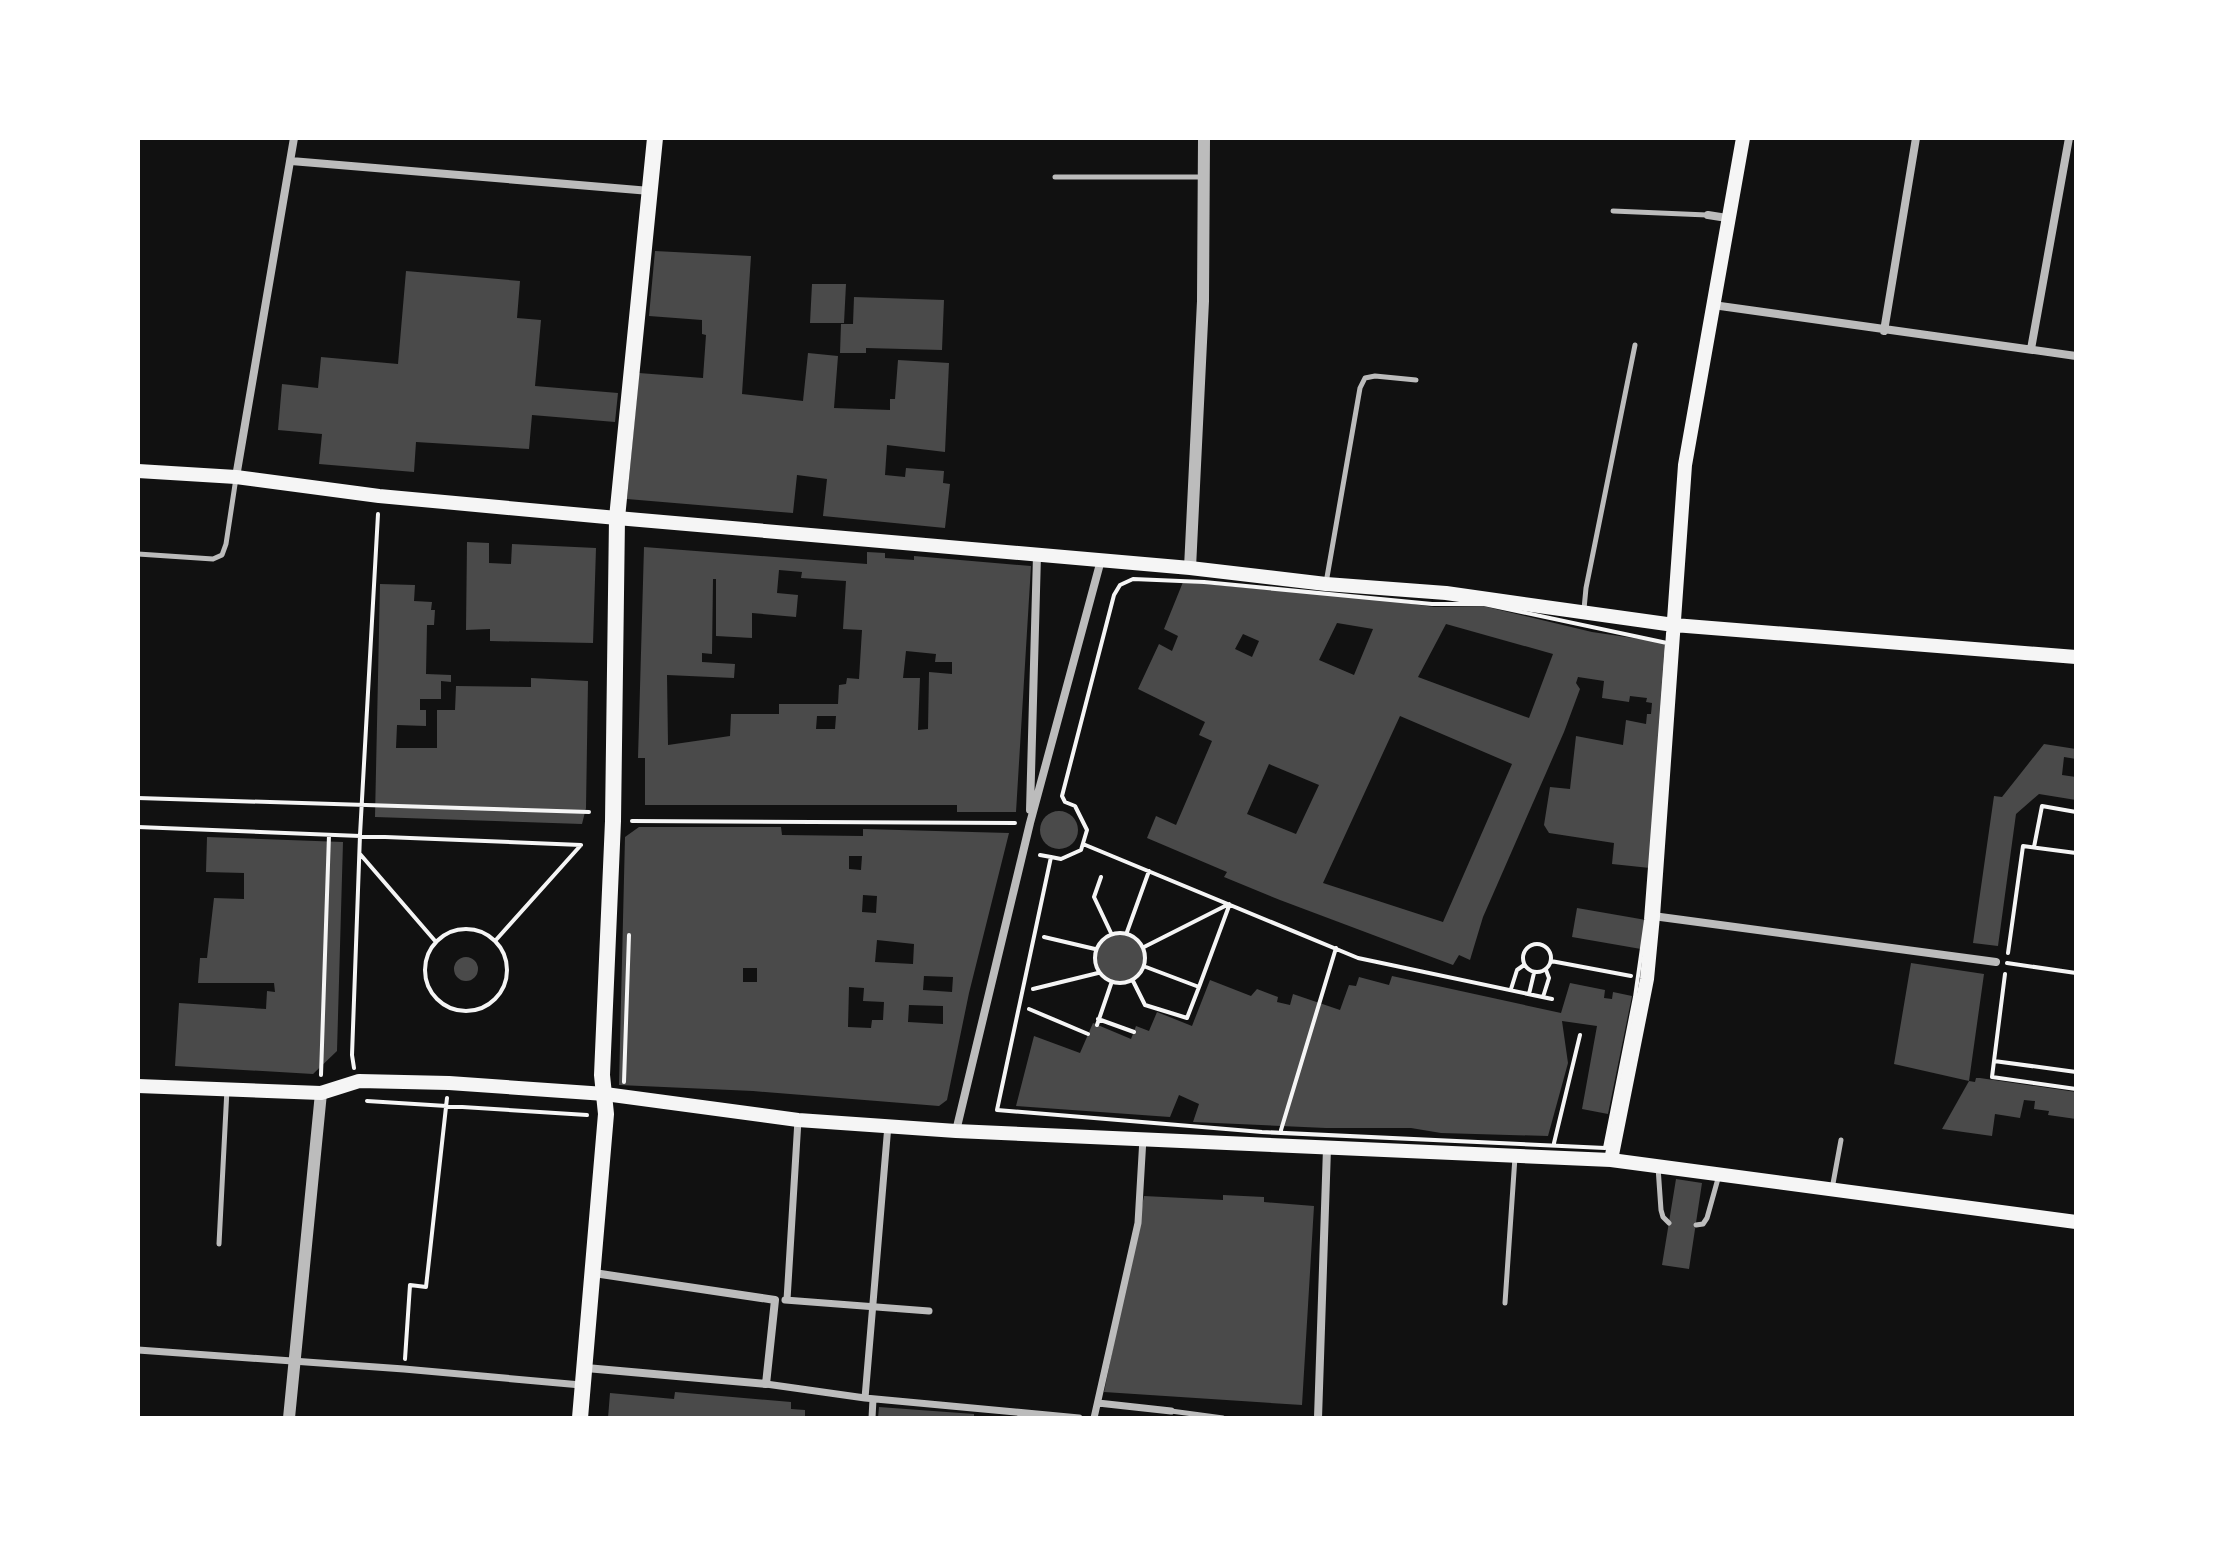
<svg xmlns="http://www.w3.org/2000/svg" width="2214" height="1556" font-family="'Nunito Sans',sans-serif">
  <rect width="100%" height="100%" fill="#111"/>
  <path fill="#4a4a4a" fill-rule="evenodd" d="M655 251 751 256 742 394 803 401 808 353 838 356 834 408 890 410V399H895L898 360 949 363 945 452 887 445 885 475 905 477 906 468 944 471 943 483 950 484 945 528 823 516 827 479 797 475 793 513 627 499 639 373 703 378 706 335 702 334V320L649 316Z
    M406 271 520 281 517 318 541 320 535 386 618 393 615 422 532 415 529 449 416 442 414 472 319 464 322 434 278 430 282 384 318 388 321 357 398 364Z
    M812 284H846L844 323H810Z
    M854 297 944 300 942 350 866 348V353H840L841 324H853Z
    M467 542 489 543V563L511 564 512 544 596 548 593 643 490 641V629L466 630Z
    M644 547 867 564V552L885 553V558L914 560V556L1031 566 1016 812H957V805H645V758H638ZM779 570 802 572 801 578 846 581 843 629 862 630 859 679 847 678 846 684 839 685 838 704H779V714H731L730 736 668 745 667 675 734 678 735 664 702 662V653L712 654 713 579H716V636L752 638V613L796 617 798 595 777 593ZM906 651 936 654 935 662H952V674L929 672 928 729 918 730 920 678H903ZM817 716H836L835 729H816Z
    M1183 582 1383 600 1434 607 1483 606 1592 632 1667 643 1650 868 1612 864 1614 843 1549 833 1544 825 1550 787 1570 789 1576 736 1623 745 1626 720 1646 724 1647 714H1651L1652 703 1646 702 1647 698 1630 696 1629 702 1602 698 1604 681 1578 677 1576 683 1580 689 1564 732 1483 917 1470 960 1459 955 1453 965 1280 900 1224 877 1227 872 1147 838 1156 816 1176 825 1212 741 1199 735 1205 722 1138 689 1159 644 1172 651 1178 636 1164 629ZM1337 623 1373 629 1354 675 1319 660ZM1446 624 1553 654 1529 718 1418 677ZM1243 634 1259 641 1252 657 1235 649ZM1400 716 1512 764 1443 922 1323 883ZM1269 764 1319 785 1296 834 1247 814Z
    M380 584 415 585 414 601 432 602 431 610H435L434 625H427L426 674 451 675V682L441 681V699H420V710H426V726L397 725 396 748H437V710H455L456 686 531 687V678L588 681 586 808 582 824 375 817Z
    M2044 744 2076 749V759L2064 757 2062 775 2076 777V800L2039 794 2016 814 1998 946 1973 943 1994 796 2002 797Z
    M1040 830a19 19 0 1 1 38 0a19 19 0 1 1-38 0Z
    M639 827H781L782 835 863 836V829L1009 833 969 993 947 1100 939 1106 753 1091 619 1085 625 837ZM849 856H862L861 870 849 869ZM863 895 877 896 876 913 862 912ZM877 940 914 944 913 964 875 962ZM743 968H757V982H743ZM924 976 953 977 952 992 923 990ZM849 987 864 988 863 1001 884 1002 883 1020H872L871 1028 848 1027ZM909 1005 943 1006V1024L908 1022Z
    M207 837 343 842 337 1051 313 1074 175 1066 179 1003 266 1009 267 991 275 992 274 983H198L200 958H207L214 898 244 899V873L206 872Z
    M1577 908 1646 920 1641 949 1572 937Z
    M1095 957a25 25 0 1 1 50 0a25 25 0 1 1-50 0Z
    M454 969a12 12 0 1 1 24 0a12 12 0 1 1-24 0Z
    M1911 963 1984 974 1969 1081 1975 1082 1976 1078H1980L2076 1092V1119L2048 1115 2049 1111 2034 1109 2035 1101 2024 1100 2020 1118 1995 1114 1992 1136 1942 1129 1969 1081 1894 1064Z
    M1392 976 1561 1013 1570 983 1605 990 1604 998 1612 999 1613 992 1632 996 1608 1114 1582 1109 1597 1026 1562 1021 1568 1063 1548 1136 1441 1133 1411 1128H1326L1193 1122 1199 1104 1179 1095 1170 1117 1016 1106 1034 1036 1080 1053 1093 1023 1131 1039 1136 1026 1149 1031 1157 1012 1192 1026 1210 980 1251 996 1257 989 1278 997 1277 1002 1290 1005 1293 994 1340 1010 1349 985 1356 986 1359 977 1389 985Z
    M1676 1179 1702 1183 1689 1269 1662 1265Z
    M1223 1195 1264 1197V1202L1314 1206 1302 1405 1104 1392 1144 1196 1223 1200Z
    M675 1392 791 1402V1409L805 1410V1418H608L610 1393 674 1399Z
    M879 1407 974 1414V1418H878Z"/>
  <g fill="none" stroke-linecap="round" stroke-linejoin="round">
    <path stroke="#f5f5f5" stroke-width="4" d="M1133 579 1204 582 1432 604H1484L1667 643 1646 920 1635 997 1605 1148 1262 1132 997 1110 1051 857 1061 859 1081 850 1087 830 1075 806 1065 802 1062 796 1114 595 1120 585Z
      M138 798 589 812
      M632 821 1015 823
      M138 827 581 845
      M1083 844 1358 958 1552 999
      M2034 847 2042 806 2076 812
      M360 854 436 942
      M1040 855 1051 857
      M1101 877 1094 897 1111 933
      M425 970a41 41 0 1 1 82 0a41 41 0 1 1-82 0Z
      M1127 932 1149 871
      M1095 958a25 25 0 1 1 50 0a25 25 0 1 1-50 0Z
      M1044 937 1095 949
      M495 941 581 845
      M1523 958a14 14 0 1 1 28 0a14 14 0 1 1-28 0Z
      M1144 947 1229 904
      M2008 953 2023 846 2076 853
      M1551 961 1631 976
      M2007 963 2076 973
      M2005 974 1994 1061 2076 1072
      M1133 981 1145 1005 1187 1018 1199 987 1146 967
      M1199 987 1229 906
      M1033 989 1098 973
      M1511 989 1517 970 1524 965
      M1529 994 1534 973
      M1543 997 1549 978 1546 970
      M1029 1009 1088 1034
      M1098 1019 1134 1032
      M1097 1025 1111 984
      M1994 1061 1992 1077 2076 1089
      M354 1068 352 1055 360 835 378 514
      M321 1075 329 835
      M624 1082 629 935
      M367 1101 587 1115
      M1281 1130 1336 948
      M1554 1143 1580 1035
      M405 1359 410 1285 426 1287 447 1098"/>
    <path stroke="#bcbcbc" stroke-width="5" d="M1055 177H1202
      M1613 211 1707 215
      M138 554 213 559 222 555 226 544 236 478
      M1326 583 1360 388 1365 378 1375 376 1416 380
      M1584 609 1586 588 1635 345
      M1658 1167 1661 1210 1663 1217 1669 1223
      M1832 1189 1841 1140
      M1696 1225 1703 1224 1707 1218 1719 1175
      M219 1244 227 1089
      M1505 1303 1515 1157
      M1171 1411 1223 1418"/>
    <path stroke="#bcbcbc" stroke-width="7" d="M785 1300 929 1311
      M787 1300 798 1120
      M138 1350 404 1369 581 1385
      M766 1384 865 1398 1079 1418
      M865 1398 888 1125
      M1098 1403 1171 1411
      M872 1418 873 1399
      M1094 1418 1138 1223 1143 1138"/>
    <path stroke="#bcbcbc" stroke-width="8" d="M291 161 650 191
      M1708 215 1727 218
      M1713 305 2076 356
      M1884 331 1916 138
      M2031 349 2069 138
      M236 477 294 138
      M1030 810 1037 555
      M1653 916 1996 962
      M956 1131 1030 823 1101 560
      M586 1368 766 1384 775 1300 594 1273
      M1318 1418 1327 1148"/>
    <path stroke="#bcbcbc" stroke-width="12" d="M1190 568 1203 301 1204 138
      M289 1418 321 1093"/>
    <path stroke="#f5f5f5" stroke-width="14" d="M138 471 236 477 379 496 617 518 1190 568 1326 584 1446 593 1674 625 2076 657
      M138 1086 321 1093 359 1081 449 1083 605 1094 798 1120 956 1131 1611 1160 2076 1222
      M1611 1160 1647 979 1653 916 1685 465 1743 138"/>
    <path stroke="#f5f5f5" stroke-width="16" d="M580 1418 606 1114 602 1075 613 821 617 518 655 138"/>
  </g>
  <rect width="2214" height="1556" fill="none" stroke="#ffffff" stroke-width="280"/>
</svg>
